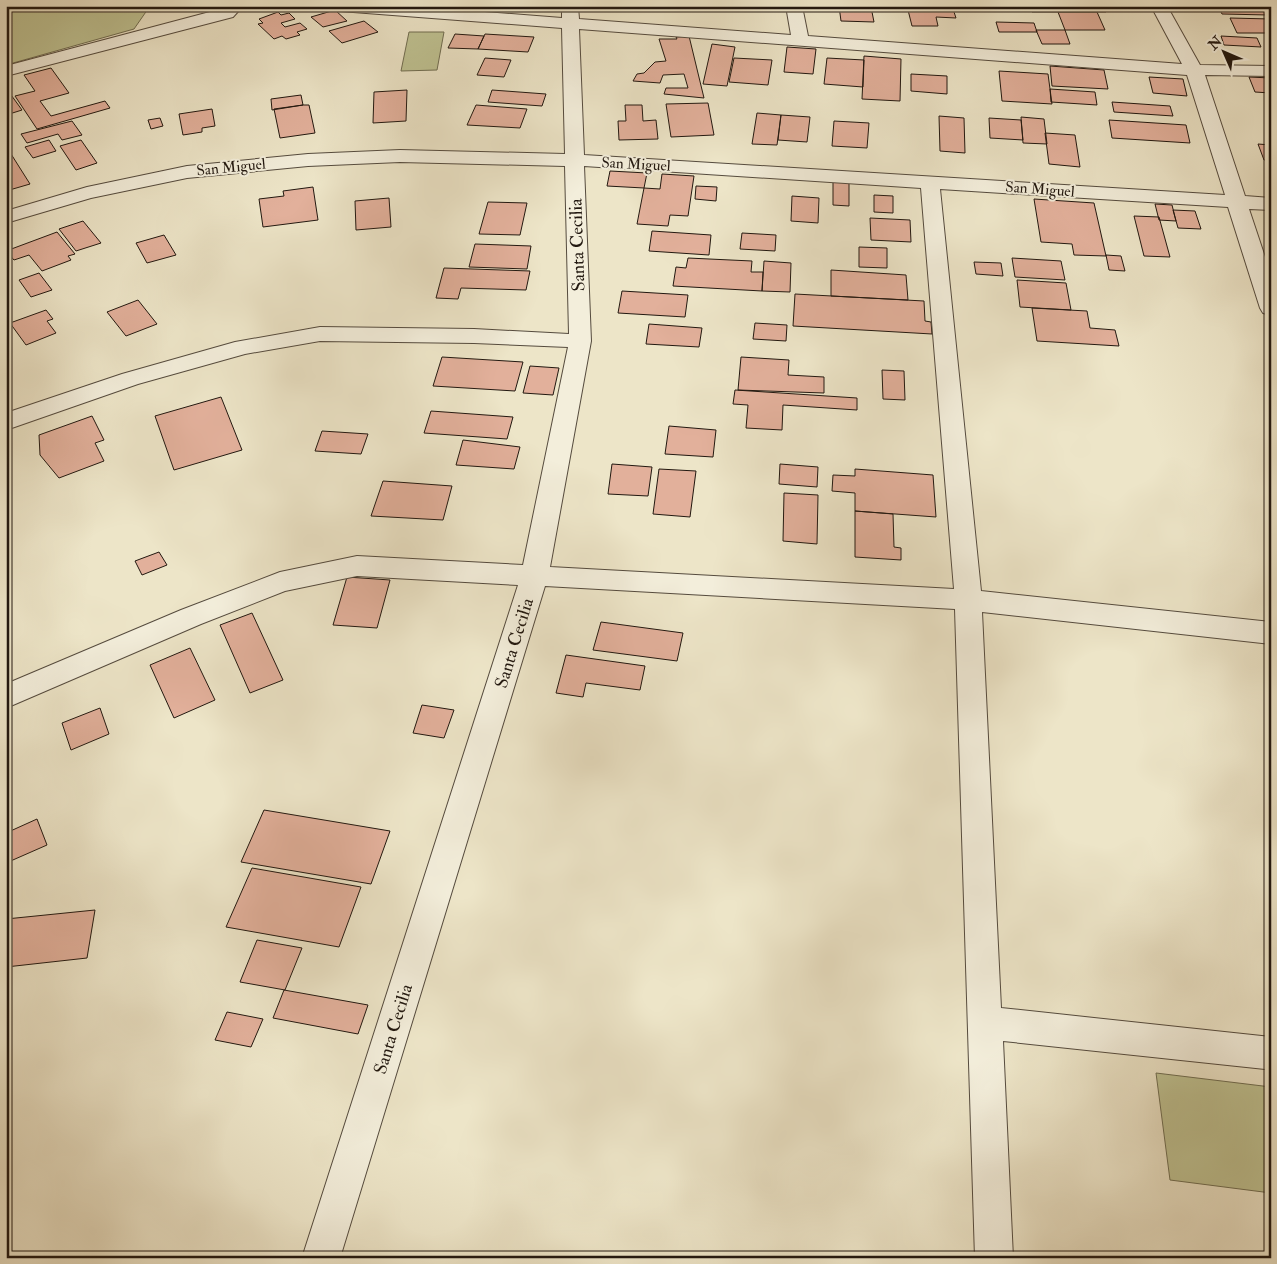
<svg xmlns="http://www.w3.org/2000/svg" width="1277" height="1264" font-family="'IM FELL Double Pica',serif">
  <rect width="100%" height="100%" fill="#ede5c8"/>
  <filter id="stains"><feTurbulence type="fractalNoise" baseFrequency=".004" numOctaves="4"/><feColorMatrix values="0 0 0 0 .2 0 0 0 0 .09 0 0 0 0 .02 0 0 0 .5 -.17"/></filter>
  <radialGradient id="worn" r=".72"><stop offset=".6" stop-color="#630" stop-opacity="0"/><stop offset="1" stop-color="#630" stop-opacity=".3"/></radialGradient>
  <path fill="#bfc292" stroke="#706d51" d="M6 6H150L134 29 6 65Z
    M409 32H444L437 70 401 71Z
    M1156 1073 1271 1087V1193L1170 1180Z"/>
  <path fill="#e2b09b" stroke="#221810" d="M640 6H671L670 10H639Z
    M683 6H717V10L682 9Z
    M839 6H882L883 7H871L874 22 841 21Z
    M907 6H952L956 18 936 17 938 26H912Z
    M1003 6H1025L1027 10H1004Z
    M1030 6H1103L1106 12H1032Z
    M1218 6H1264L1269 15 1222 14Z
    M335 10 347 21 323 27 311 17Z
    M278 12 281 15 289 13 295 19 281 23 285 27 300 23 307 29 297 32 300 35 286 39 282 36 274 39 258 24 263 23 259 19Z
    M1058 12H1097L1105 30H1065Z
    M1230 18 1271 19V33H1237Z
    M364 21 378 32 342 43 329 31Z
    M996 22 1034 23 1037 32H999Z
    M1036 30H1065L1070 44H1042Z
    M455 34 484 36 478 49 448 48Z
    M485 34 534 37 528 52 478 49Z
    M689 36 704 98 664 94 666 88H688L684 74 663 75 660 83 633 81 637 74 644 73 655 62 666 61 659 39H677L676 37Z
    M1221 36 1257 38 1261 47 1224 45Z
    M712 44 735 47 727 86 703 84Z
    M787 47 816 49 813 74 784 72Z
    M864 56 901 59 900 101 862 99Z
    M485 58 511 60 504 77 477 75Z
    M734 58 772 60 768 85 729 82Z
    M827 58 864 60 863 87 824 84Z
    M1050 66 1104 70 1108 89 1052 86Z
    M51 68 69 93 40 101 51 116 105 101 110 108 37 129 15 96 35 91 24 75Z
    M999 71 1048 74 1052 104 1002 101Z
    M911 74 947 76V94L911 91Z
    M1149 77 1183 79 1187 96 1153 93Z
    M1249 77 1271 78V93L1255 92Z
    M6 88 22 110 6 115Z
    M1050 89 1095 92 1097 105 1051 102Z
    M407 90 406 121 373 123 374 92Z
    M492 90 546 94 542 106 488 102Z
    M301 95 303 105 272 110 271 99Z
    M1112 102 1170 106 1173 116 1114 112Z
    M708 103 714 135 671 137 666 104Z
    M303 105H309L315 133 280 138 274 109Z
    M476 105 527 109 520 128 467 125Z
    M625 105H642L643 121 656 120 658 139 619 140 618 121H626Z
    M212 109 215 126 202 128V132L183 135 179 114Z
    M757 113 781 115 777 145 752 144Z
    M781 115 810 117 807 142 778 140Z
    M939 116 964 118 965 153 940 151Z
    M1021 117 1044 119 1047 144 1023 143Z
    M160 118 163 126 151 129 148 120Z
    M989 118 1021 120 1023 140 990 138Z
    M1109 120 1186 125 1190 143 1112 138Z
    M72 121 82 135 62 140 58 134 27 143 21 134Z
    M834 121 869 123 867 148 832 146Z
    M1045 133 1075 135 1080 167 1049 164Z
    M49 140 56 151 33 158 25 147Z
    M81 140 97 163 76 170 60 146Z
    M1258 144 1271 145V160H1264Z
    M6 146 30 184 6 191Z
    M610 171 647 173 644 188 607 186Z
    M662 174 694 176 688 216 670 215 668 226 637 224 644 188 660 189Z
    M833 182H849V206L833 205Z
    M696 186 717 187 716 201 695 199Z
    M313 187 318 220 263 227 259 199 284 196 283 191Z
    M874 195 893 196V213L874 212Z
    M792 196 819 198 818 223 791 221Z
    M389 198 391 227 356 230 355 201Z
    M1034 199 1094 203 1106 256 1074 255 1072 244 1041 242Z
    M488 202 527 203 520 235 479 234Z
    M1155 204 1172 205 1176 221 1159 220Z
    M1173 210 1195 211 1201 229 1178 228Z
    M1134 216 1159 217 1170 257 1144 256Z
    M870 218 910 220 911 242 871 240Z
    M83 221 101 243 76 251 59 229Z
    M652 231 711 235 709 255 649 251Z
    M57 232 75 254 68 256 71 260 42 271 29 255 14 260 6 251Z
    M742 233 776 235 775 251 740 249Z
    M164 235 176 255 147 263 136 243Z
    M475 244 531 246 527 269 469 267Z
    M859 247 887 248V268L859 267Z
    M1106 255 1121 256 1125 271 1109 270Z
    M688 258 752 261 751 272H763L762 291 673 286 676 267 686 268Z
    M1012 258 1061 261 1065 280 1015 277Z
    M764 261 791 263 790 292 762 291Z
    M974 262 1001 263 1003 276 976 274Z
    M444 268 530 271 526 290 461 288 458 299 436 298Z
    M831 270 906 275 908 300 831 296Z
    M39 273 52 290 31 297 19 280Z
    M1017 280 1066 283 1071 310 1020 307Z
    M622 291 688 295 685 317 618 313Z
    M795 294 924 301 925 321 931 322 932 334 793 326Z
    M138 300 157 324 126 336 107 312Z
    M1032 308 1087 311 1090 328 1115 330 1119 346 1037 341Z
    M46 310 53 319 47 321 56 333 26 345 10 323Z
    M755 323 787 325 786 341 753 339Z
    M649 324 702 328 699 347 646 344Z
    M442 357 523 362 515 391 433 386Z
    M741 357 789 360 788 375 824 377V393L738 390Z
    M530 366 559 368 553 395 523 393Z
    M882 370 904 371 905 400 883 399Z
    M735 390 857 398V410L783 405 782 430 746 428 748 405 733 404Z
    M221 397 242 450 174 470 155 416Z
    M431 411 513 417 507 439 424 433Z
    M92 416 104 440 95 443 104 461 59 478 40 455 39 435Z
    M669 426 716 430 713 457 665 454Z
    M322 431 368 434 361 454 315 451Z
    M463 440 520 447 514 469 456 465Z
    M612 464 652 467 648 496 608 494Z
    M780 464 818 467 817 487 779 484Z
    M659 469 696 471 690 517 653 514Z
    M855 469 933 475 936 517 855 511V493L832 491 833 475 855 476Z
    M383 481 452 486 443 520 371 516Z
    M784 493 818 495 817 544 783 541Z
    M855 511 893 514 894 547 901 548V560L855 557Z
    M159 552 167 565 142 575 135 561Z
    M347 577 390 580 377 628 333 625Z
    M252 613 283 680 250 693 220 625Z
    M601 622 683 633 677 661 593 650Z
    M190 648 215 700 174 718 150 665Z
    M566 655 645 666 640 690 586 683 583 697 556 693Z
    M422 705 454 710 444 738 413 733Z
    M100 708 109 734 71 750 62 723Z
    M264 810 390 831 371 884 241 862Z
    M37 819 47 845 6 863V833Z
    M252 868 361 887 339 947 226 927Z
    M95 910 87 958 6 967V919Z
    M257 940 302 948 285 990 240 982Z
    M284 990 368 1005 358 1034 273 1018Z
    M227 1012 263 1019 251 1047 215 1040Z"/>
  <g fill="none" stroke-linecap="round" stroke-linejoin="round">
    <defs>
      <path id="minor" d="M225 6H243L233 17 6 76V66L221 9Z
        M332 6H409L562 18V6H578L579 19 791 35 786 6H802L808 36 1182 64 1151 6H1167L1200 65 1271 66V76L1205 75 1245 196 1271 198V210L1249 209 1271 275V315L1263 313 1260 308 1228 207 940 189 981 591 1271 622V644L982 612 1001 1008 1271 1037V1067L1265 1069 1003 1041 1013 1258H975L955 609 545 586 340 1258H302L518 585 357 576 285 591 201 624 6 708V684L181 610 280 572 357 556 523 565 568 347 474 343 320 341 245 354 138 384 6 430V413L122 374 235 342 320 327 474 329 569 334 565 166 400 162 308 166 187 178 91 198 6 223V211L87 187 187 166 308 154 400 150 565 154 562 28 340 11ZM579 29 1187 75 1225 195 584 155ZM584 166 921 188 954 589 550 567 591 341Z"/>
    </defs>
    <use href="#minor" stroke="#554b3e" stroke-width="2"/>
    <use href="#minor" fill="#f3eedb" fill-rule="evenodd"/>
  </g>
  <g text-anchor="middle" stroke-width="4" stroke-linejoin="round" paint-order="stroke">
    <g font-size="15" fill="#221810" stroke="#f3eedb">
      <text transform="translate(636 164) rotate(3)" y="5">San Miguel</text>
      <text transform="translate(231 167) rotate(-6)" y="5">San Miguel</text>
      <text transform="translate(1040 189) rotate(4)" y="5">San Miguel</text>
    </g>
    <g font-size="18" fill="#221810" stroke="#f3eedb">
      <text transform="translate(577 245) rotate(-92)" y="6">Santa Cecilia</text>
      <text transform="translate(514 643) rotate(-73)" y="6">Santa Cecilia</text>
      <text transform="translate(393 1029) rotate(-73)" y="6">Santa Cecilia</text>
    </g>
  </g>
  <rect width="1277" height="1264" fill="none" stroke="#ede5c8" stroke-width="25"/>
  <rect x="8" y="8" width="1262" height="1249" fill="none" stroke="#221810" stroke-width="2.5"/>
  <rect x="12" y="12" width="1252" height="1239" fill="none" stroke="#221810"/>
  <g transform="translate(1224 52) rotate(315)" stroke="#f3eedb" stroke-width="4" paint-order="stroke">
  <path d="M0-4L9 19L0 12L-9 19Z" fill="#221810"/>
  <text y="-8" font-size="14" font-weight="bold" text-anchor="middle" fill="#221810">N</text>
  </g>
  <rect width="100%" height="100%" filter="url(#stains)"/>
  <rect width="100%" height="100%" fill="url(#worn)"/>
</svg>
